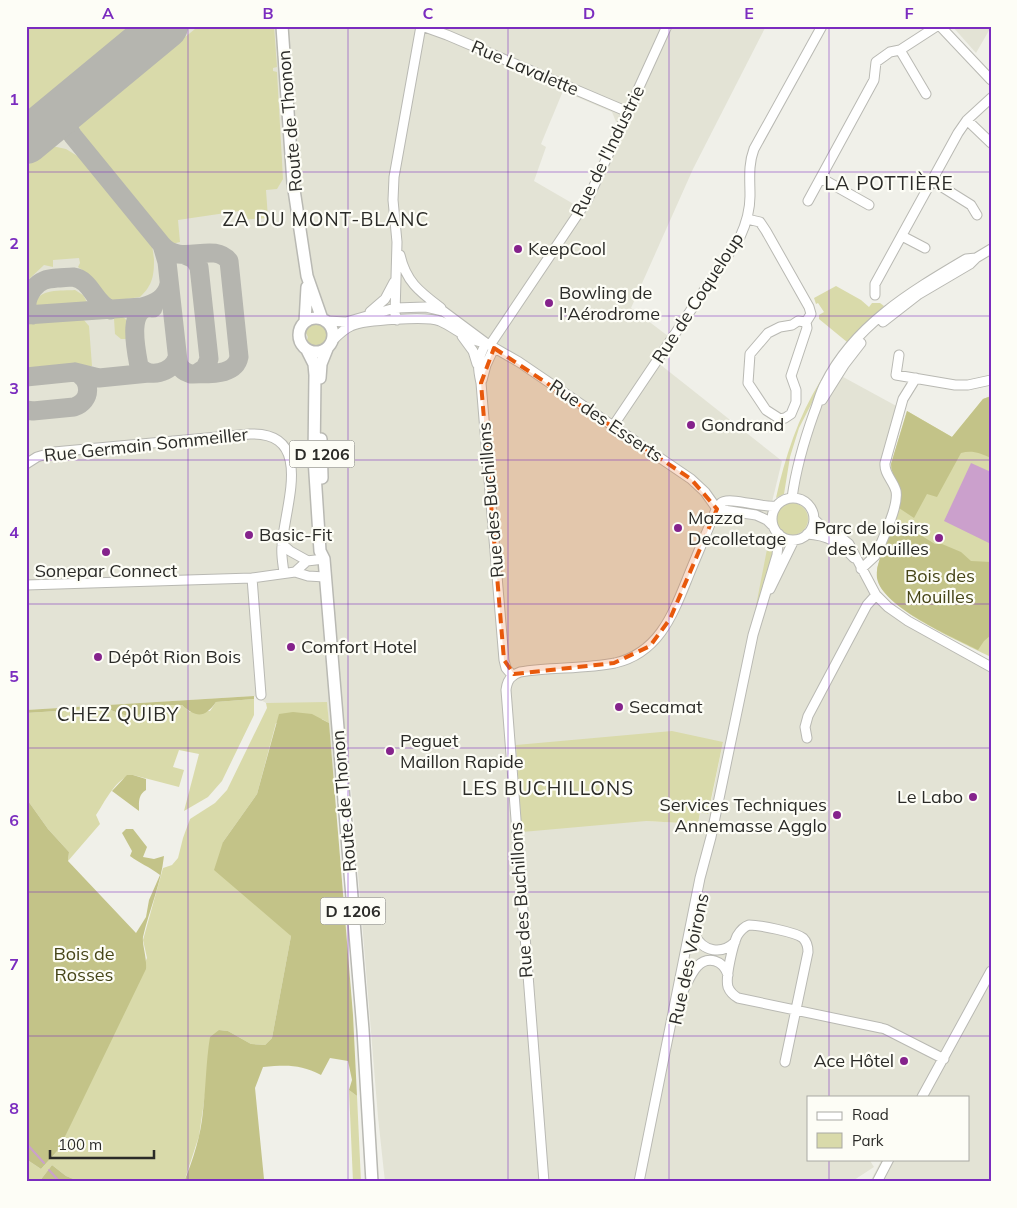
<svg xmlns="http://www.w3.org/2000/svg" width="1017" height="1208" font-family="Mulish,sans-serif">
  <rect width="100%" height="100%" fill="#f0f0e9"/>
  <path fill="#e3e3d5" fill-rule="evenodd" d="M26 26H766L693 169 631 308 672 339 657 362 782 461 772 502 792 494 799 457 834 372 900 408 885 463 896 491 878 551 862 569 881 601 991 667V1182H870L882 1159H968V1097H808V1159H869L874 1167 851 1182H385L378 1117 351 788 334 792 327 703H266L254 696 26 710ZM563 91 612 112 616 122 615 128 589 188 577 206 534 181 546 147 541 144ZM723 742 709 813 700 812 698 824 646 821Z
    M952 26H991V27L976 53Z"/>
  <path fill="#d9daaa" d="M26 26H133L26 114Z
    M194 26H274L277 67 273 68V71L277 72 283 179 277 189 266 190 268 218 240 220 239 211 178 220 180 242 172 244 135 200 136 199 124 184 122 185 82 136 79 127 81 121 195 29Z
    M52 146 66 149 79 157 151 243C153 248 153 253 154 259 154 275 153 285 140 297L113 301 104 297 92 277 78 267 80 263 79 258 53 260V267L44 265 26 282V167Z
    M836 286 861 300 869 307 872 303H880L884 306 847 342 819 319V315L824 312 818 303 816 304 814 298Z
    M75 290 83 295 87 302 86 303 37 307 35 305C37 288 62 291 75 290Z
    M121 316C130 320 132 331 129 339H121L115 334 114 319 115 317Z
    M83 319 89 326 92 366 26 372V323Z
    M318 322 326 326C332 334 330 341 322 347L313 348 306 343 308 337 304 329 311 323Z
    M849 343 819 389 799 428 790 457 784 494 776 498C785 457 798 417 821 380 829 367 840 355 849 343Z
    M991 396V657C961 642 893 613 879 584 877 579 877 574 877 568L901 498 900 488 891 469V464L907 411 952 437 983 399Z
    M776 519a16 16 0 1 1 32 0a16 16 0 1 1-32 0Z
    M768 544 776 546 773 558 755 611Z
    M254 699V715L222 781 208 797 184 811 199 754 179 750 173 767 184 770 179 787 133 775C116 777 105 802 96 815L100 824 68 861 69 852 48 829 26 798V713L105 708 124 715 147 705H182L190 712 210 711 216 702Z
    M327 702 329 723 322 719 276 723 257 794 223 842 291 936 272 1038 265 1045 251 1044 228 1031 219 1030 206 1088 199 1136 184 1182H81L66 1176 52 1165 39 1182H26V1159L41 1169 59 1149 147 958 143 940 163 868 172 865 178 858 183 838 190 819 215 803 227 790 267 708 266 703Z
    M672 731 723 742 708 814 700 812 698 824 646 821 522 832 516 745Z
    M349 1090 357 1096 361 1182H353Z"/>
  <path fill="#c3c388" d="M991 396V458C980 453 972 450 961 453L937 497 927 494 914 518 899 508C906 487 892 483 891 464L907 411 952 437 983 399Z
    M897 521 898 526 900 527 909 524 917 533 935 544H942L961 552 971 561 991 562V635L984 641 978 650C953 637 882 607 877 578 875 564 889 536 893 522Z
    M254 696V699L216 702C205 718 196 718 182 705H147L139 715H124L105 708 26 713V710Z
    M293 712 312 714 329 723 353 1015 357 1096 349 1090 352 1080 348 1061 330 1058 321 1075C300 1064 286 1065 263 1067L255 1088 264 1179 282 1182H184C193 1160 201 1135 203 1111 206 1086 206 1061 210 1037L219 1030 228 1031 251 1044 265 1045 272 1038 291 936 214 870 223 842 257 794 279 714Z
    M127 775H133L146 779V790C138 795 139 802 139 811L112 791Z
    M26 798 48 829 69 852 68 861 136 933 146 917 149 900 160 875C150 867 139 863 130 856L132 851 122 833 126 829H133L147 847 143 857 154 859 164 856C161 884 149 910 143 937 142 945 147 957 146 969L59 1149 41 1169 26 1159Z
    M52 1165 66 1176 81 1182H39Z"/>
  <path fill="#cba0cc" d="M971 463 991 472V544L944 521Z"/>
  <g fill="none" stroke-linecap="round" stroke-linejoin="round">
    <path stroke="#cba0cc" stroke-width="2" d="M26 1143 44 1163
      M49 1170 60 1182"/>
    <path stroke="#b5b5af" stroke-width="19" d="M75 101C67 112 64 124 73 136L162 245C181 267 213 241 229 261L239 357C235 377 207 373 191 374 184 372 179 368 178 361L167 262 162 245
      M185 255 194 259 199 267 209 359 205 368 196 374
      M153 308C126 304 136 350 139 366 148 379 172 373 177 358
      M26 315 142 307C154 304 167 297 169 284
      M33 315 28 311C25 303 28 296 33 289 40 280 47 279 57 278 62 278 68 277 73 277 92 280 93 302 111 310
      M26 377 75 372 99 378 149 373
      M26 410 33 411 74 407C92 401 92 380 75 372"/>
    <path stroke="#b5b5af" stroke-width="46" d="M26 141 165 26"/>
    <defs>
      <path id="minor" d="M422 26 447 35 628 112
        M940 26 991 80
        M900 50 926 94
        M967 120 991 143
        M821 178 869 205
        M931 180 971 205 977 215
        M808 201 874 80 876 62 890 52 900 50 937 26
        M747 219 760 222 766 231 809 307 811 314 806 322
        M902 236 925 248
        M400 255C406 282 420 292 441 308
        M875 295V284L958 133 967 120 991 98
        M370 312 385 299 394 282
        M397 320 395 314 397 242 393 200 394 177 421 26
        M327 321 346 322 395 308 426 307 443 311 486 343 519 362 691 479 705 492 717 509
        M798 321 806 322 807 328 791 376 796 390V402L791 414 785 418 780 419 766 410 748 383 750 354 768 333 780 327 792 325Z
        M883 322 919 294 970 264 976 258
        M462 336 473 351 477 364
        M333 340C338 335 344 329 351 326 364 320 427 316 440 321 454 327 466 339 481 342
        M486 343C477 360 477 365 481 383L504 660 506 668 512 675
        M490 345 588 199 667 26
        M899 355 896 375 955 385H968L991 380
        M482 380 486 365 494 348
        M822 400 844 365 861 343
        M613 426 740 237C746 224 750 210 750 196 750 179 748 165 754 149L822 26
        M26 464 37 457 54 452 250 434C316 432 284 507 282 546 281 555 283 564 284 573
        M792 498C796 468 804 441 814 413 818 403 820 393 825 384 854 325 912 291 966 259L976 258 991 249
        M772 519a21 21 0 1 1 42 0a21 21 0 1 1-42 0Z
        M717 509 756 515 767 520 772 525
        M814 519 822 527 838 535 849 544 876 595 888 607 908 621 991 667
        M807 534C828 535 840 543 854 558
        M282 544 290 551 308 561
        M861 569 875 556 878 551C883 537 899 506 896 491 893 480 884 474 885 463L903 399 916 378
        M295 572 307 561 324 559
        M252 578 261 695
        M26 585 252 578 295 572 308 576 325 577
        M770 589 794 540
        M807 738 805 727 808 716 867 605 876 595
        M695 935C703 952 722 955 735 942
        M683 991C690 978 697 956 715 961 722 963 726 969 728 975
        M785 1062 808 952C808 946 807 942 803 938 795 932 759 925 749 925 743 927 740 931 737 936 733 945 725 977 728 987 730 992 733 995 738 998L881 1028 885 1029 944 1059
        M922 1097 991 971
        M544 1182 506 690C507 680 511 675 520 672 551 667 584 669 615 663 659 653 673 614 688 577 696 557 705 537 713 517 715 512 717 506 721 503 728 496 762 508 776 506
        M639 1182 700 878 711 837 753 635 777 555 779 534
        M877 1182 889 1159"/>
      <path id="major" d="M282 26 293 183 307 276 322 319
        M299 335a17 17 0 1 1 34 0a17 17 0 1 1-34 0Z
        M305 322 307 287
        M307 350 314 364 315 375 314 458 320 551 324 559 363 1030 372 1182
        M320 378 321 364 327 349
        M321 439 322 478"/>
    </defs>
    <use href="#minor" stroke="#b9b9b3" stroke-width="11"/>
    <use href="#major" stroke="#b9b9b3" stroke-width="14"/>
    <use href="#minor" stroke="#fff" stroke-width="9"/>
    <use href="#major" stroke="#fff" stroke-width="11"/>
  </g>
  <path fill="#e8590c" fill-opacity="0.2" stroke="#e8590c" stroke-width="4" stroke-dasharray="10 6" stroke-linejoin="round" d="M494 348 691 479 717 509 670 619 650 646 614 663 514 674 504 660 481 383Z"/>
  <path fill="none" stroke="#7b2cbf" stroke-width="1" stroke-opacity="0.55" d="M188 26V1182M348 26V1182M508 26V1182M669 26V1182M829 26V1097M26 172H991M26 316H991M26 460H991M26 604H991M26 748H991M26 892H991M26 1036H991M829 1159V1182"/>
  <g fill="#85238c" stroke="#fdfdf6" stroke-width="2">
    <circle cx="518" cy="249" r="5"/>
    <circle cx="549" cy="303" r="5"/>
    <circle cx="691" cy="425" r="5"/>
    <circle cx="678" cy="528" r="5"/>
    <circle cx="249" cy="535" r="5"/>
    <circle cx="939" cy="538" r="5"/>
    <circle cx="106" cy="552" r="5"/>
    <circle cx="291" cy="647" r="5"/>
    <circle cx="98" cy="657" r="5"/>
    <circle cx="619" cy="707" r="5"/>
    <circle cx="390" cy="751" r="5"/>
    <circle cx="973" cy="797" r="5"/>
    <circle cx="837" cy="815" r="5"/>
    <circle cx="904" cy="1061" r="5"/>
  </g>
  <g text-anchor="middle" stroke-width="4.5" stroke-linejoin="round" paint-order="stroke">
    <g fill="#fdfdf6" stroke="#6a6a66" stroke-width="1">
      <rect x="289.5" y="440.5" width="65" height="27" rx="4"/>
      <rect x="320.5" y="897.5" width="65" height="27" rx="4"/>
    </g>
    <g font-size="16" font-weight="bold" fill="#2b2b28">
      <text x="322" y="460">D 1206</text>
      <text x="353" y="917">D 1206</text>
    </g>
    <g font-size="18" fill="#2b2b28" stroke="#fdfdf6">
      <text transform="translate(525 68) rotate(23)" y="6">Rue Lavalette</text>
      <text transform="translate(290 121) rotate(-95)" y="6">Route de Thonon</text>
      <text transform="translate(608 151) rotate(-64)" y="6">Rue de l'Industrie</text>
      <text transform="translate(698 298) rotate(-57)" y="6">Rue de Coqueloup</text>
      <text transform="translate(606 421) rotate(34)" y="6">Rue des Esserts</text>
      <text transform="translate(146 445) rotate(-6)" y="6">Rue Germain Sommeiller</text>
      <text transform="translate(491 500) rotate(-95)" y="6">Rue des Buchillons</text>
      <text transform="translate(344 801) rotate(-95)" y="6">Route de Thonon</text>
      <text transform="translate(521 900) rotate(-94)" y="6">Rue des Buchillons</text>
      <text transform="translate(689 959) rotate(-78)" y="6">Rue des Voirons</text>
    </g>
    <g font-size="18" fill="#2b2b28" stroke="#fdfdf6" text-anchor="start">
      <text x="528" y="255">KeepCool</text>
      <text x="559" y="299">Bowling de<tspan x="559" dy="21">l'Aérodrome</tspan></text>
      <text x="701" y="431">Gondrand</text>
      <text x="688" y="524">Mazza<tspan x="688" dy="21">Decolletage</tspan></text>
      <text x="929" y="534" text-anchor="end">Parc de loisirs<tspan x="929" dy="21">des Mouilles</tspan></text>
      <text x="259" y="541">Basic-Fit</text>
      <text x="106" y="577" text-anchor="middle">Sonepar Connect</text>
      <text x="301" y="653">Comfort Hotel</text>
      <text x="108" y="663">Dépôt Rion Bois</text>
      <text x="629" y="713">Secamat</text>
      <text x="400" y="747">Peguet<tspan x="400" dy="21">Maillon Rapide</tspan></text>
      <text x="963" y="803" text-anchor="end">Le Labo</text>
      <text x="827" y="811" text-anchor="end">Services Techniques<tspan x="827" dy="21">Annemasse Agglo</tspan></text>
      <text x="894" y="1067" text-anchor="end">Ace Hôtel</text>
    </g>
    <g font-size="18" fill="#464518" stroke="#fdfdf6">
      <text x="940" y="582">Bois des<tspan x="940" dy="21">Mouilles</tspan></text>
      <text x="84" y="960">Bois de<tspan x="84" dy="21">Rosses</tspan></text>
    </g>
    <g font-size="19" letter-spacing="1" fill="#2b2b28" stroke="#fdfdf6">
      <text x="889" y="190">LA POTTIÈRE</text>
      <text x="326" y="226">ZA DU MONT-BLANC</text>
      <text x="118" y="721">CHEZ QUIBY</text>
      <text x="548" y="795">LES BUCHILLONS</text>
    </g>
  </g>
  <rect width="1017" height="1208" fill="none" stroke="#fdfdf6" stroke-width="55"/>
  <rect x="807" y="1096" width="162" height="65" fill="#fdfdf6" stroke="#a9a9a4"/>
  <rect x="817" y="1112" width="25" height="8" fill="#ffffff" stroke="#a9a9a4"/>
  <text x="852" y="1120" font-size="15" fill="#2b2b28">Road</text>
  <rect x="817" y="1133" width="25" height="15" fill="#d9daaa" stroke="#a9a9a4"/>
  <text x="852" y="1146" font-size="15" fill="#2b2b28">Park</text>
  <path d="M50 1150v8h104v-8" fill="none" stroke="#2b2b28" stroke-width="2.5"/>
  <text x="58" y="1150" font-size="15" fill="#2b2b28" stroke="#fdfdf6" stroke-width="4" paint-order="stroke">100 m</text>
  <rect x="28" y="28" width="962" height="1152" fill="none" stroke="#7b2cbf" stroke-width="2"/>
  <g font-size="16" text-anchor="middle" font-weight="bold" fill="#7b2cbf">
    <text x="108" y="19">A</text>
    <text x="268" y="19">B</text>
    <text x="428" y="19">C</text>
    <text x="589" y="19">D</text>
    <text x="749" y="19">E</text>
    <text x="909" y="19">F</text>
    <text x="14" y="105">1</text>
    <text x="14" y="249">2</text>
    <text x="14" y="394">3</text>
    <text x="14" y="538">4</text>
    <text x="14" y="682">5</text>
    <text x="14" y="826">6</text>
    <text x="14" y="970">7</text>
    <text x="14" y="1114">8</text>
  </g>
</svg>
